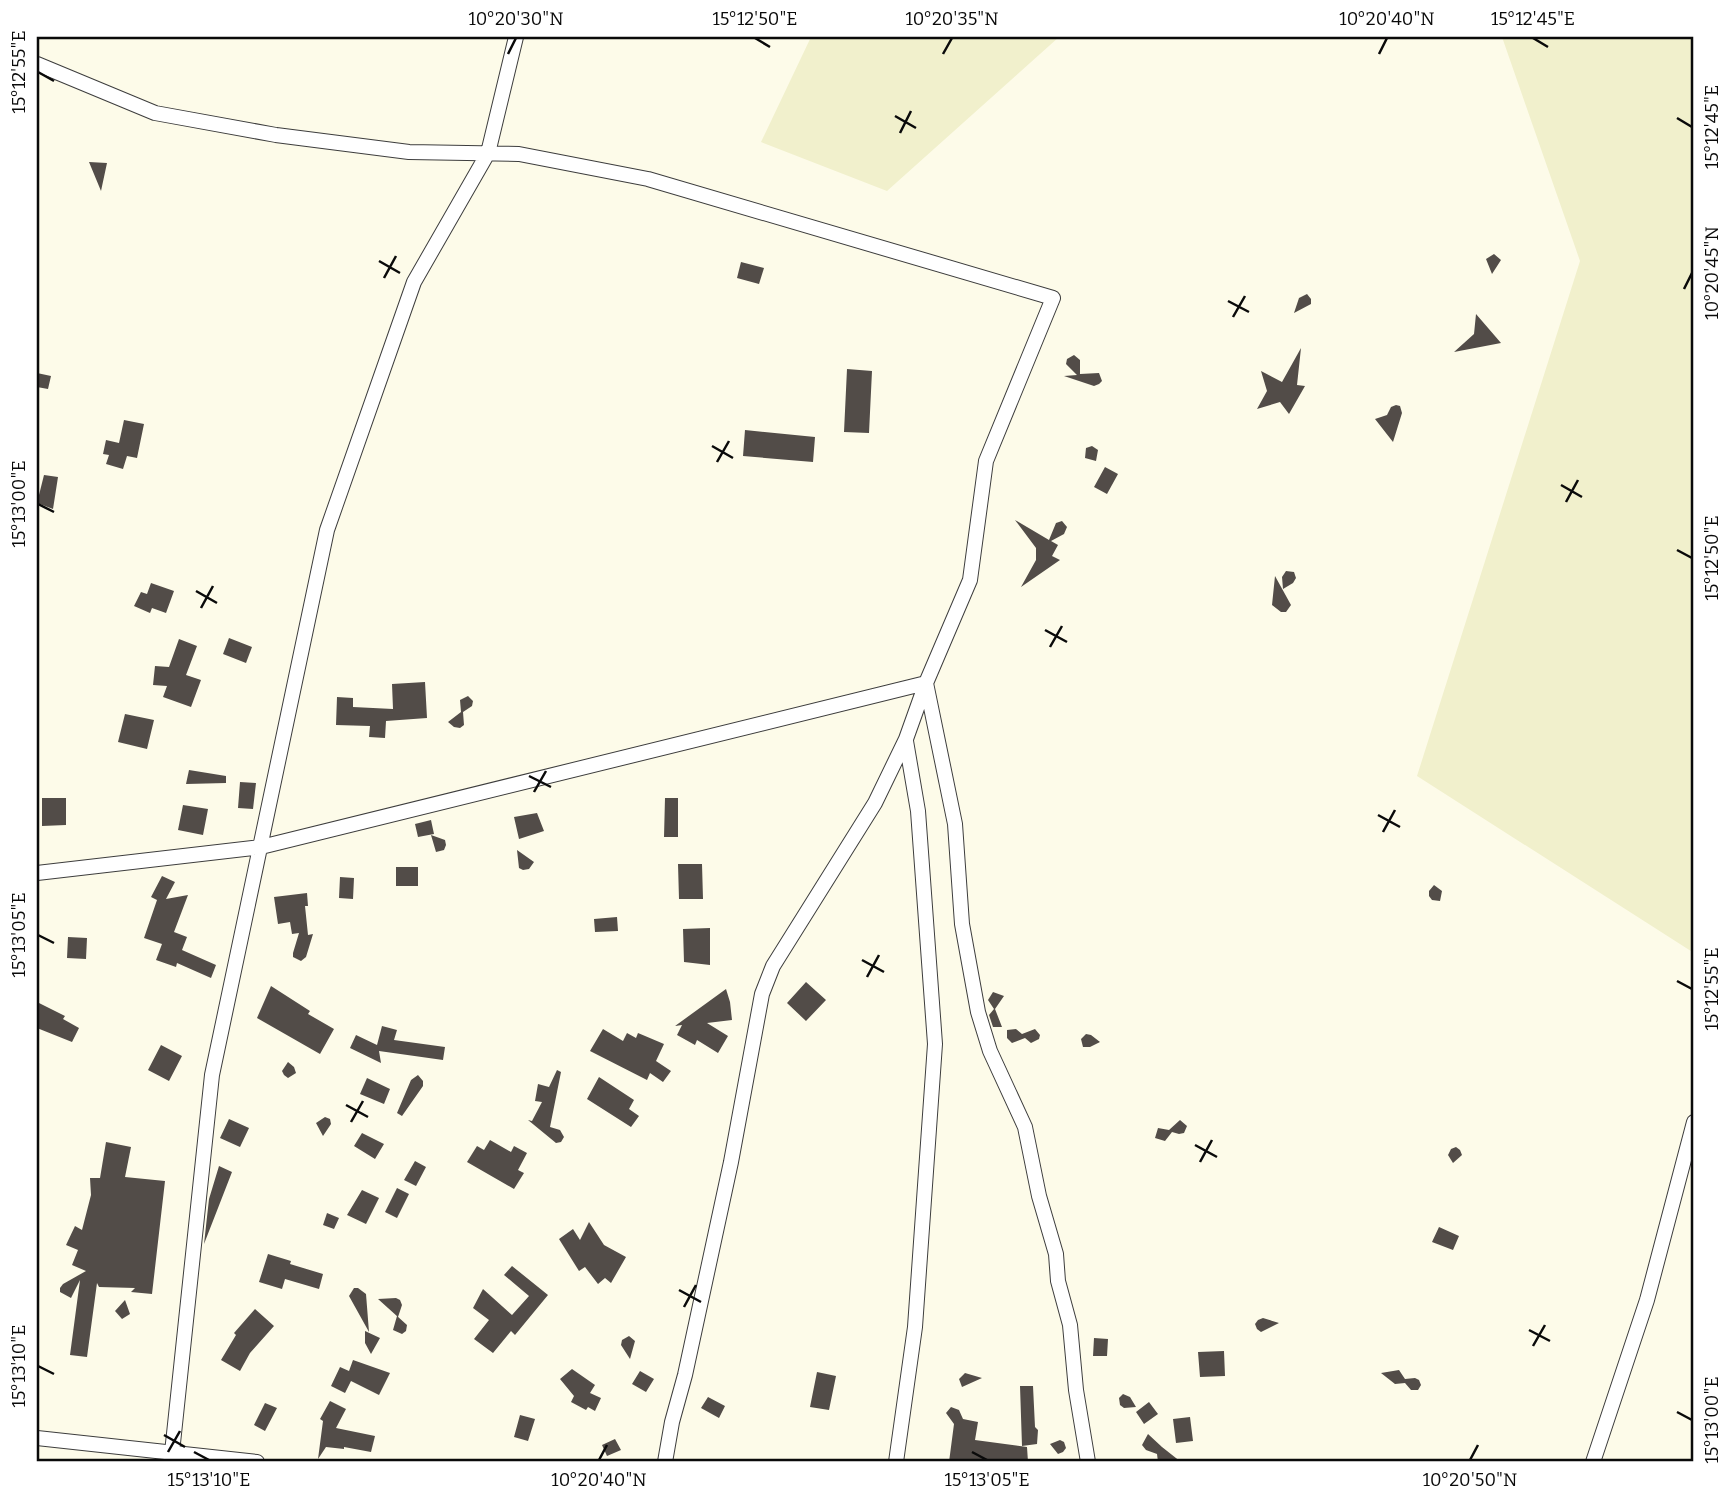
<svg xmlns="http://www.w3.org/2000/svg" width="1731" height="1499" font-family="Bitter,serif">
  <rect width="100%" height="100%" fill="#fdfbe9"/>
  <path fill="#f1f0cc" d="M811 37H1059L887 191 761 142Z
    M1502 37H1694V953L1417 776 1580 261Z"/>
  <path fill="#524c48" d="M89 162 107 163 101 191Z
    M1494 254 1501 260 1492 274 1486 259Z
    M741 262 764 268 759 284 737 278Z
    M1307 294 1311 299V304L1294 313 1299 298Z
    M1476 314 1501 343 1454 352 1474 334Z
    M1301 348 1297 385 1305 386 1289 414 1280 402 1257 409 1267 391 1261 371 1282 382Z
    M1074 355 1080 360V374L1099 373 1102 381 1099 384 1094 386 1064 376 1077 375 1066 364 1067 359Z
    M847 369 872 371 869 433 844 432Z
    M37 373 51 376 48 389 37 387Z
    M1396 405 1400 406 1402 413 1393 442 1375 419 1387 415 1391 407Z
    M124 420 144 424 137 458 127 456 123 469 106 464 109 455 103 454 106 440 119 443Z
    M745 430 815 437 813 462 743 456Z
    M1092 446 1098 450 1096 461 1085 458 1086 448Z
    M1105 467 1118 474 1107 494 1094 487Z
    M44 475 58 477 53 509 37 503Z
    M1015 520 1049 540 1056 523 1062 521 1067 527 1064 534 1051 541 1058 545 1052 556 1060 560 1021 587 1036 560V548Z
    M1286 571 1294 572 1296 578 1293 583 1283 589 1282 577Z
    M1275 576 1291 605 1286 612H1281L1272 605Z
    M151 583 174 591 166 613 152 608 150 613 134 606 141 592 147 594Z
    M229 638 252 647 246 663 223 654Z
    M179 639 197 646 186 675 201 680 191 707 163 697 167 686 153 685 155 666 169 667Z
    M425 682 427 718 386 721 385 738 369 737 370 726 336 725 337 697 353 698V707L393 709 392 684Z
    M468 696 473 701 472 706 463 712 464 725 460 728 454 727 448 722 461 712 460 700Z
    M125 714 154 720 147 749 118 742Z
    M189 770 226 776V783L186 784Z
    M240 782 256 783 253 809 238 808Z
    M42 798H66V825L42 826Z
    M665 798H678V837H664Z
    M183 805 208 809 203 835 178 830Z
    M537 813 544 831 519 839 514 817Z
    M431 820 434 834 418 837 415 824Z
    M431 835 445 840 446 845 444 850 436 852Z
    M517 850 534 862 529 869 523 870 519 868Z
    M678 864H702L703 899H679Z
    M396 867H418V886H396Z
    M162 876 175 882 166 899 188 895 174 932 187 937 182 950 216 965 211 978 177 963 176 967 156 960 162 944 144 938 157 900 151 897Z
    M340 877 354 878 353 899 339 898Z
    M1434 885 1442 891 1440 901 1432 900 1429 896V891Z
    M307 893 308 906H305L308 935 313 934 306 957 301 961 293 957V953L299 933 292 934 290 922 278 924 274 897Z
    M617 917 618 931 595 932 594 919Z
    M710 928V965L684 962 683 929Z
    M68 937 87 938 86 959 67 958Z
    M806 982 826 1000 806 1021 787 1003Z
    M271 986 310 1011 308 1014 334 1029 320 1054 257 1018Z
    M726 989 730 1002 732 1020 707 1023 728 1036 718 1053 697 1040 695 1045 677 1035 682 1025 675 1026Z
    M993 992 1004 996 995 1009 1002 1027H993L989 1015 994 1009 988 1000Z
    M37 1002 65 1016 63 1019 79 1028 72 1042 37 1028Z
    M382 1026 397 1030 394 1040 445 1047 443 1060 379 1051 381 1063 350 1048 356 1035 377 1045Z
    M603 1029 623 1041 627 1033 636 1038 638 1033 664 1044 656 1061 671 1071 663 1082 650 1073 647 1080 590 1051Z
    M1016 1029 1022 1034 1035 1029 1040 1035 1039 1039 1031 1043 1025 1038 1012 1043 1007 1038V1030Z
    M1086 1034 1091 1035 1100 1042 1090 1047H1083L1081 1039Z
    M161 1045 182 1056 169 1081 148 1070Z
    M288 1062 294 1067 296 1073 288 1078 284 1075 282 1071Z
    M557 1070 561 1072 550 1127 560 1130 564 1137 561 1142 556 1143 528 1120 532 1121 542 1102 535 1101 538 1084 549 1087Z
    M418 1075 423 1081V1086L402 1116 397 1113 411 1080Z
    M599 1077 634 1100 629 1109 639 1116 631 1127 587 1099Z
    M367 1078 390 1089 384 1104 360 1094Z
    M325 1117 330 1119 331 1124 323 1136 316 1123Z
    M229 1119 249 1128 240 1147 220 1138Z
    M1180 1120 1187 1126 1184 1133 1179 1134 1172 1132 1165 1141 1155 1138 1158 1128 1169 1130Z
    M362 1133 384 1144 375 1159 354 1146Z
    M490 1140 511 1152 514 1146 527 1153 518 1170 524 1173 514 1189 467 1162 477 1146 484 1150Z
    M106 1142 131 1147 125 1177 165 1181 152 1294 131 1292 135 1288 99 1287 97 1283 87 1357 70 1355 80 1280 71 1298 60 1292V1288L63 1284 86 1271 72 1265 78 1250 66 1245 75 1226 82 1230 91 1195 90 1178H100Z
    M1456 1147 1460 1150 1462 1155 1453 1163 1448 1155 1451 1149Z
    M415 1161 426 1167 416 1186 404 1180Z
    M219 1166 232 1172 204 1244 209 1199Z
    M397 1188 409 1194 397 1218 385 1212Z
    M362 1190 379 1198 366 1224 347 1215Z
    M327 1213 339 1218 334 1229 323 1225Z
    M589 1222 604 1245 626 1257 611 1283 605 1278 598 1284 585 1267 579 1271 559 1239 573 1229 580 1240Z
    M1439 1227 1459 1236 1453 1250 1432 1242Z
    M268 1254 291 1261 290 1264 323 1274 319 1289 285 1279 282 1289 259 1282Z
    M512 1266 548 1295 515 1335 511 1331 493 1353 474 1339 489 1320 473 1308 483 1289 512 1315 529 1296 504 1275Z
    M354 1288H358L366 1294 369 1332 349 1296Z
    M396 1298 400 1300 402 1305 398 1317 378 1299Z
    M125 1300 130 1314 122 1319 115 1311Z
    M255 1309 274 1326 250 1353 240 1371 221 1360 236 1335 234 1333Z
    M397 1316 407 1325 406 1331 402 1334 393 1330Z
    M1263 1318 1279 1323 1261 1332 1257 1329 1255 1324 1258 1320Z
    M365 1331 380 1338 371 1354 365 1343Z
    M629 1336 635 1341 630 1359 621 1345 622 1340Z
    M1094 1338 1108 1339 1107 1356H1093Z
    M1224 1351 1225 1376 1200 1377 1198 1352Z
    M353 1360 390 1373 379 1395 351 1381 345 1393 331 1386 340 1367 349 1371Z
    M572 1369 595 1385 590 1393 601 1398 595 1411 588 1407 586 1410 571 1402 574 1396 560 1379Z
    M1399 1370 1405 1379 1415 1378 1419 1380 1421 1385 1418 1390H1411L1405 1383 1395 1384 1381 1373Z
    M640 1371 654 1379 646 1392 632 1384Z
    M817 1372 836 1376 829 1410 810 1407Z
    M965 1373 982 1378 962 1387 959 1379Z
    M1020 1386H1033L1035 1427 1038 1430 1037 1444 1022 1446Z
    M1123 1394 1130 1397 1136 1407 1124 1408 1120 1405 1119 1398Z
    M708 1397 725 1406 719 1418 701 1408Z
    M330 1401 346 1409 336 1428 375 1436 371 1452 344 1447V1449L326 1447 318 1459 323 1421 320 1419Z
    M1149 1402 1158 1414 1144 1424 1136 1412Z
    M265 1403 277 1408 265 1431 254 1425Z
    M951 1407 959 1410 963 1419 978 1422 975 1440 1027 1447 1028 1462H949L954 1424 946 1413Z
    M520 1415 535 1419 528 1441 514 1437Z
    M1190 1417 1193 1441 1176 1443 1173 1419Z
    M1148 1434 1162 1447 1181 1462H1158L1157 1454 1146 1450 1142 1445Z
    M615 1439 621 1450 607 1456 602 1445Z
    M1060 1440 1064 1442 1066 1448 1063 1452 1058 1454 1050 1444Z"/>
  <g fill="none" stroke-linecap="round" stroke-linejoin="round">
    <defs>
      <path id="street" d="M37 64 155 113 276 135 409 152 519 154 648 179 1053 298 986 461 970 580 926 683 906 739 875 803 773 966 762 994 731 1162 685 1375 672 1422 665 1462
        M37 873 261 847 926 683 955 824 962 924 978 1012 990 1051 1025 1127 1039 1196 1056 1254 1058 1281 1070 1325 1076 1390 1088 1462
        M37 1438 257 1462
        M171 1462 212 1075 327 530 414 282 488 153 516 37
        M896 1462 915 1327 935 1044 918 811 906 741
        M1593 1462 1647 1300 1694 1122"/>
    </defs>
    <use href="#street" stroke="#3d3d3d" stroke-width="16"/>
    <use href="#street" stroke="#fff" stroke-width="14"/>
  </g>
  <path fill="none" stroke="#0a0a0a" stroke-width="2.5" d="M755 38 770 47M1533 38 1548 47M508 54 516 38M943 54 952 38M1379 54 1387 38M38 72 54 81M895 116 916 128M1677 118 1692 127M900 133 911 111M379 261 400 273M384 278 396 256M1684 289 1692 273M1228 301 1249 312M1233 317 1245 296M712 446 733 458M717 462 729 441M1561 485 1582 497M1566 502 1578 480M38 504 54 512M1677 550 1692 558M196 591 217 603M201 608 213 586M1045 630 1067 642M1050 647 1062 626M529 776 551 787M534 792 546 771M1378 815 1400 827M1383 832 1395 810M38 935 54 943M862 960 884 972M867 977 879 955M1677 981 1692 989M346 1105 368 1117M351 1122 363 1101M1195 1145 1217 1157M1200 1162 1212 1140M679 1290 701 1302M684 1307 696 1285M1529 1330 1550 1341M1533 1346 1545 1325M38 1366 54 1374M1677 1412 1692 1420M164 1435 185 1447M168 1452 180 1431M194 1452 209 1460M972 1452 987 1460M599 1460 607 1445M1470 1460 1478 1445"/>
  <rect width="1731" height="1499" fill="none" stroke="#ffffff" stroke-width="77"/>
  <rect x="38" y="38" width="1654" height="1422" fill="none" stroke="#0a0a0a" stroke-width="2.5"/>
  <g font-size="18" text-anchor="middle" fill="#0a0a0a">
    <text x="516" y="25">10°20'30"N</text>
    <text x="755" y="25">15°12'50"E</text>
    <text x="952" y="25">10°20'35"N</text>
    <text x="1387" y="25">10°20'40"N</text>
    <text x="1533" y="25">15°12'45"E</text>
    <text transform="translate(19 72) rotate(-90)" y="6">15°12'55"E</text>
    <text transform="translate(1712 127) rotate(-90)" y="6">15°12'45"E</text>
    <text transform="translate(1712 273) rotate(-90)" y="6">10°20'45"N</text>
    <text transform="translate(19 504) rotate(-90)" y="6">15°13'00"E</text>
    <text transform="translate(1712 558) rotate(-90)" y="6">15°12'50"E</text>
    <text transform="translate(19 935) rotate(-90)" y="6">15°13'05"E</text>
    <text transform="translate(1712 989) rotate(-90)" y="6">15°12'55"E</text>
    <text transform="translate(19 1366) rotate(-90)" y="6">15°13'10"E</text>
    <text transform="translate(1712 1420) rotate(-90)" y="6">15°13'00"E</text>
    <text x="209" y="1486">15°13'10"E</text>
    <text x="599" y="1486">10°20'40"N</text>
    <text x="987" y="1486">15°13'05"E</text>
    <text x="1470" y="1486">10°20'50"N</text>
  </g>
</svg>
